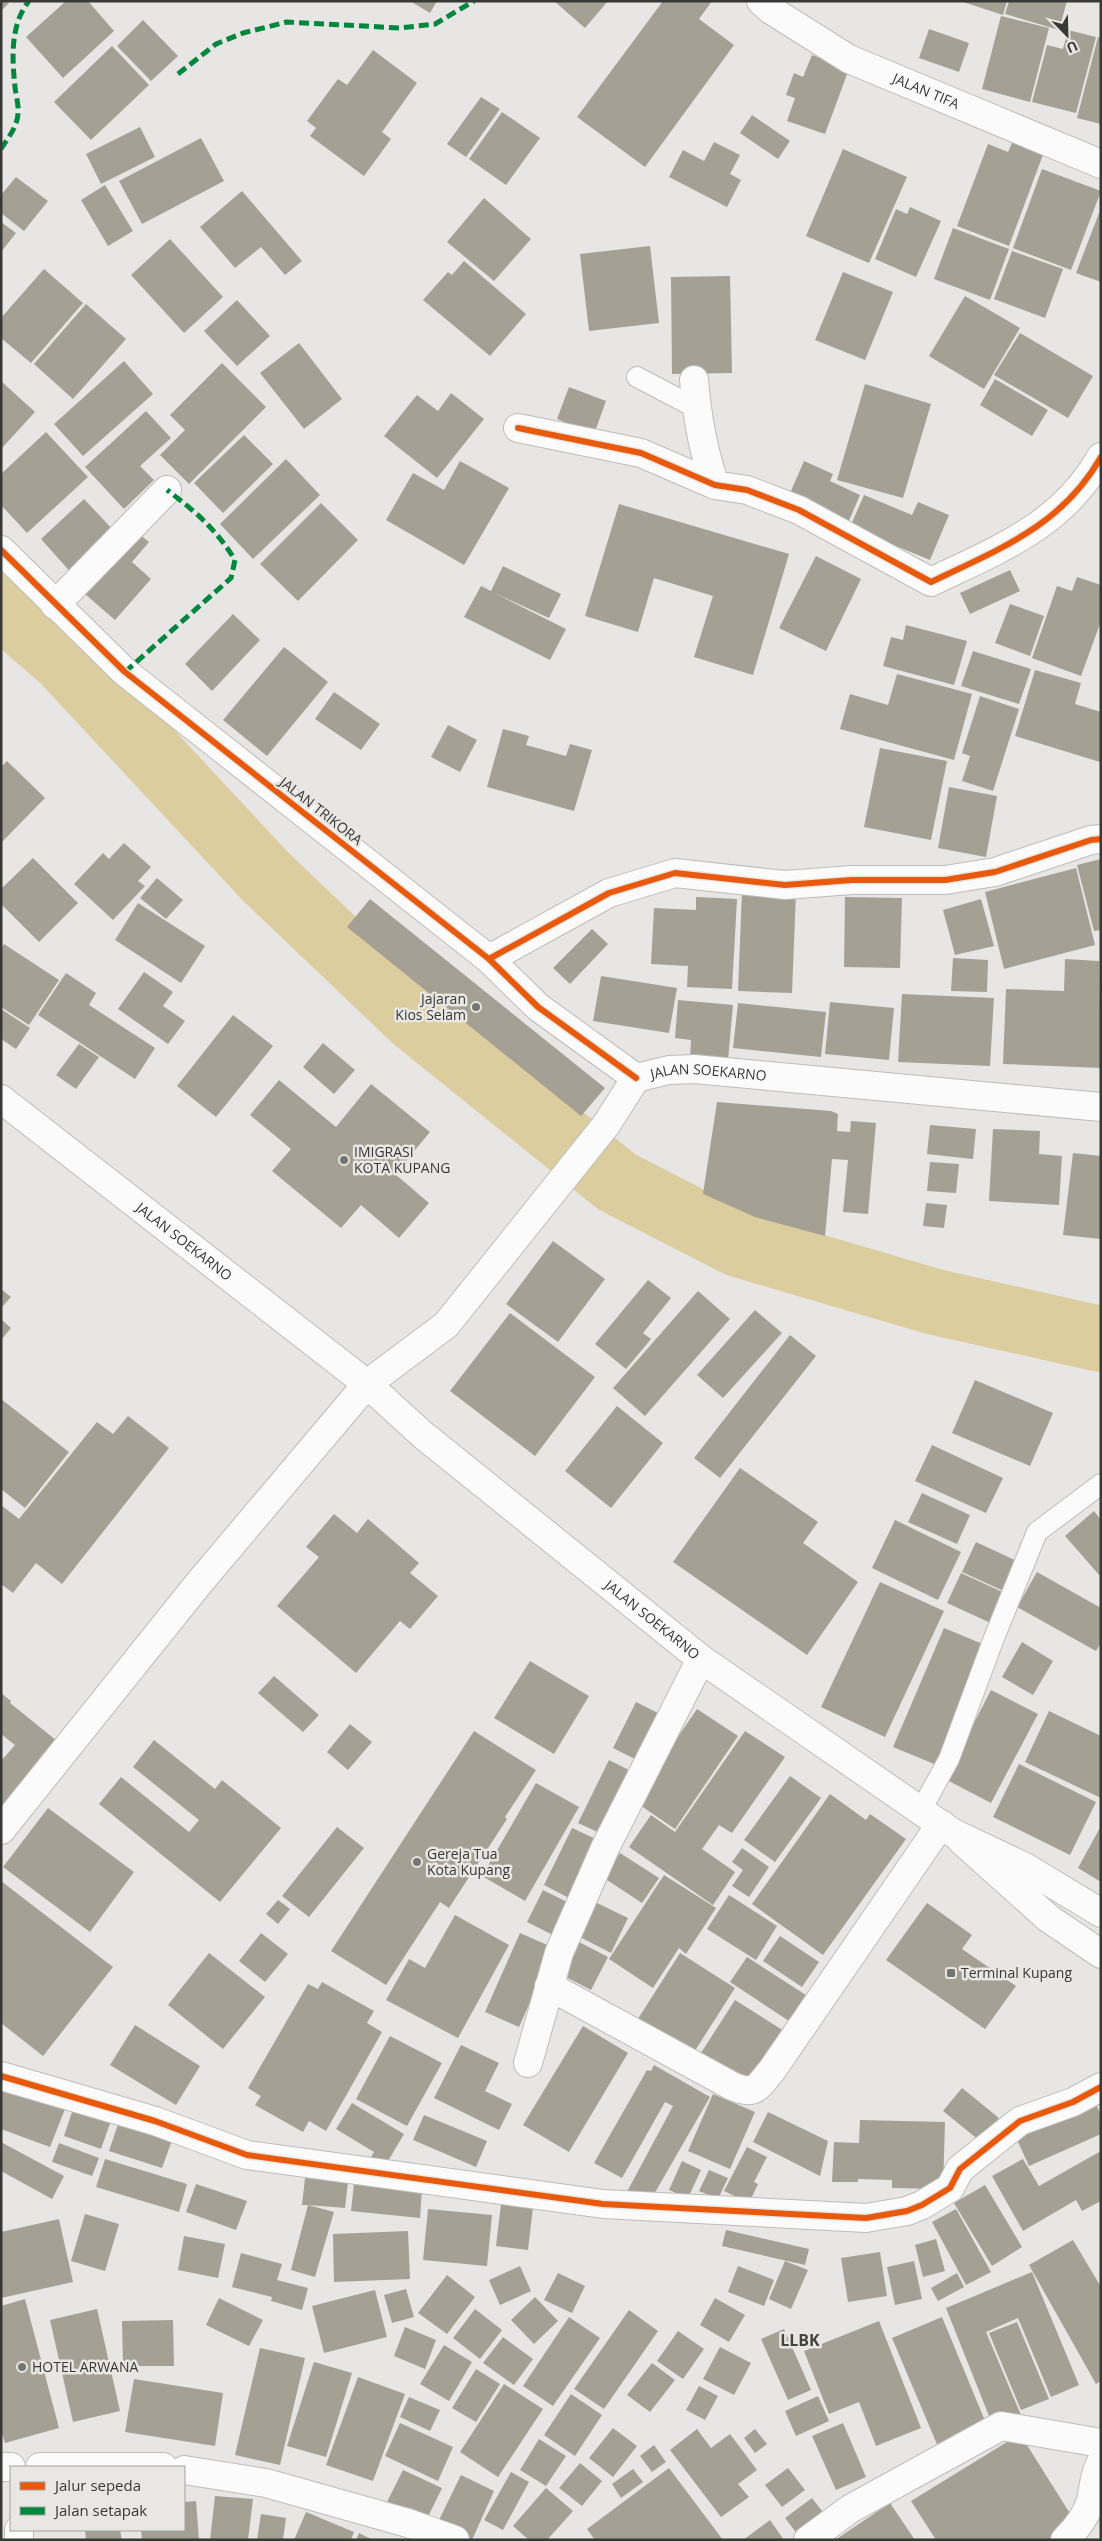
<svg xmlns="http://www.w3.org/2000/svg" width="1102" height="2541" font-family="'Open Sans',sans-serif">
  <rect width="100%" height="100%" fill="#e7e6e4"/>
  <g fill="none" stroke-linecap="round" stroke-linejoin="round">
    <path stroke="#dccd9e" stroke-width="66" d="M1 605 63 659 266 877 414 1018 617 1182 738 1244 935 1302 1101 1339"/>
  </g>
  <path fill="#a4a093" d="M1 1 9 3 1 11Z
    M66 1H88L114 31 63 78 26 37Z
    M410 1H437L430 13Z
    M554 1H608L585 28Z
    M663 1H712L699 19 734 45 645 167 577 117Z
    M960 1H1007L1003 15Z
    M1009 1H1067L1059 30 1005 14Z
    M1001 16 1049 28 1030 102 982 89Z
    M143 20 178 56 151 81 117 46Z
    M929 29 969 43 959 72 919 58Z
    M1068 30 1096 37 1076 113 1032 102 1047 45 1063 49Z
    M1098 37 1101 38V124L1077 118Z
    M112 46 149 85 91 140 54 102Z
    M373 50 417 83 382 132 391 139 364 176 310 136 316 128 307 121 338 79 347 85Z
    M812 55 849 69 825 134 787 121 795 98 786 95 794 73 803 77Z
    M481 97 500 109 466 157 447 144Z
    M502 112 540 138 506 185 469 159Z
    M752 115 790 141 778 159 740 133Z
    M140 127 155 157 101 184 86 154Z
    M201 138 224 181 142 224 119 181Z
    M1013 141 1044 152 1009 246 957 226 988 144 1008 152Z
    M714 142 740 155 730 174 741 180 727 207 669 177 683 150 704 161Z
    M843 149 907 177 869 263 806 236Z
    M1042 169 1101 191 1071 270 1013 248Z
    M16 177 48 201 24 231 1 213V195Z
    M105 185 133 231 108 246 81 200Z
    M242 191 302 261 285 275 261 247 235 268 200 227Z
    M484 198 531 239 494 281 447 242Z
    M910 207 941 221 916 277 875 259 896 209 907 214Z
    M1101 208V282L1076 273Z
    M1 222 16 233 1 252Z
    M953 228 1009 249 990 300 934 279Z
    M170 239 223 297 184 333 131 275Z
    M650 246 659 323 589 331 580 254Z
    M1012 251 1063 269 1045 318 994 299Z
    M464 261 526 314 490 356 423 300 448 272 452 275Z
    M44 269 83 303 31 363 1 338V318Z
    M843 272 893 292 865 360 815 340Z
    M730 276 732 373 672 374 671 277Z
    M965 296 1020 328 984 389 929 356Z
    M237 300 270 336 237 366 204 331Z
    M86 304 126 339 73 399 34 364Z
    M1020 333 1093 376 1068 418 994 375Z
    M299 343 342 399 304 429 260 373Z
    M124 361 153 394 83 456 54 424Z
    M222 363 266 407 189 484 160 455 185 430 170 415Z
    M995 379 1048 410 1032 436 980 405Z
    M1 381 35 412 1 449Z
    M865 384 931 404 903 498 837 480Z
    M569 387 606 401 594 434 557 419Z
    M451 393 484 419 437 478 384 436 417 395 438 411Z
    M146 411 171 438 140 466 154 480 124 509 85 467Z
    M46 432 88 477 27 533 1 505V474Z
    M244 435 273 464 223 513 194 483Z
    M286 459 320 495 253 559 220 524Z
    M460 461 509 488 464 565 386 520 413 473 444 490Z
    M804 461 833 474 830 481 860 495 848 523 788 498Z
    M864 495 912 515 918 502 949 515 930 560 850 527Z
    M84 499 118 535 74 576 41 539Z
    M321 503 358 540 298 601 260 564Z
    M619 504 789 554 753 675 694 657 713 596 654 578 638 632 585 616Z
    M132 528 149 542 132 562 151 579 115 620 78 588Z
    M816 556 861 579 826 651 779 628Z
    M503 566 561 594 549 618 494 593 566 629 550 660 464 617 481 586 491 591Z
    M1010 570 1020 591 970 614 960 593Z
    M1077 577 1101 585V621L1081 676 1032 658 1057 586 1072 591Z
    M1010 604 1044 616 1030 656 995 643Z
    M233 614 260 640 212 691 185 664Z
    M906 625 967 641 954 685 883 666 891 637 903 640Z
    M284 647 328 682 267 756 223 720Z
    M973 651 1031 669 1019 704 961 686Z
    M1035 670 1081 683 1075 704 1101 712 1100 762 1015 736Z
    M897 674 972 694 954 760 840 729 850 694 888 705Z
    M334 692 380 724 361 750 315 719Z
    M980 696 1019 709 993 791 962 781 970 756 962 753Z
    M448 725 477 740 460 772 431 757Z
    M503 729 529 736 526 745 566 756 570 744 592 750 574 811 487 787Z
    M880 748 947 761 931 840 864 827Z
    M7 761 45 798 1 843V767Z
    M949 787 997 796 986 857 938 848Z
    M124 843 151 867 138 881 145 886 113 920 74 884 103 853 109 859Z
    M33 858 78 903 39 942 1 904V889Z
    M1101 859V930L1094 931 1077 865Z
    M1076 868 1095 945 1004 969 985 892Z
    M157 878 183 900 166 919 140 898Z
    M742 891 796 893 792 993 738 991Z
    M696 897 737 899 732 989 687 987 688 966 651 964 654 908 696 910Z
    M845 897 902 898 900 968 844 967Z
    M370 899 605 1088 581 1116 347 927Z
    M981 899 994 946 955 955 943 910Z
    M138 903 205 946 181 983 115 940Z
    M592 929 608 944 570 984 553 968Z
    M4 944 59 980 29 1025 1 1007V949Z
    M1099 952 1101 1068 1003 1064 1006 989 1064 991 1065 959 1099 961Z
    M953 958 988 960 987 992 951 991Z
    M144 972 173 992 163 1006 185 1021 168 1044 118 1009Z
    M66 973 96 993 89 1005 155 1048 135 1079 38 1015Z
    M601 976 677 988 669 1033 593 1021Z
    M902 994 994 998 990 1066 898 1062Z
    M678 1000 733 1005 728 1060 690 1058 691 1040 675 1038Z
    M830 1002 894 1008 889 1060 825 1054Z
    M738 1003 826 1012 821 1057 733 1048Z
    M1 1009 30 1028 16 1049 1 1039Z
    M233 1015 273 1046 216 1117 177 1086Z
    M323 1043 355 1070 334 1094 303 1067Z
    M79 1044 99 1057 76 1089 56 1075Z
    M279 1080 336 1127 371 1084 430 1132 395 1174 429 1203 399 1238 361 1205 341 1228 272 1171 291 1149 250 1115Z
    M717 1102 831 1111 838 1114 837 1131 850 1132 851 1121 876 1123 868 1214 843 1212 848 1160 832 1159 825 1236 755 1217 703 1194Z
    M930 1125 976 1129 973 1159 927 1154Z
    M993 1129 1040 1131 1039 1154 1062 1156 1059 1205 989 1201Z
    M1073 1153 1101 1156V1239L1063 1235Z
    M930 1162 959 1164 956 1193 927 1191Z
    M926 1203 947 1205 944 1228 923 1226Z
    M553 1241 605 1279 558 1342 506 1304Z
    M648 1280 671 1298 643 1333 651 1339 626 1369 595 1344Z
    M1 1289 11 1297 1 1308Z
    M698 1291 730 1319 645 1416 613 1388Z
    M755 1310 782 1333 723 1398 697 1375Z
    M510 1313 595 1377 535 1456 450 1391Z
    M1 1319 11 1328 1 1340Z
    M790 1335 816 1356 720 1478 694 1458Z
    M975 1380 1053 1413 1030 1466 952 1433Z
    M1 1399 69 1452 25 1508 1 1489Z
    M617 1406 663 1443 611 1508 565 1471Z
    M128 1416 169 1448 62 1584 36 1563 13 1593 1 1584V1505L19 1519 97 1422 113 1434Z
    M932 1445 1003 1478 986 1513 915 1481Z
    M740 1468 818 1522 803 1543 858 1582 807 1655 673 1562Z
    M922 1493 970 1515 957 1544 908 1522Z
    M1094 1511 1101 1520V1577L1065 1536Z
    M334 1514 357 1533 368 1519 419 1563 410 1573 438 1596 410 1629 400 1621 356 1673 277 1606 319 1557 306 1547Z
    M895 1520 961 1552 938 1600 872 1568Z
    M976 1542 1021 1563 1008 1593 962 1572Z
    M1037 1572 1101 1608V1643L1096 1651 1017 1607Z
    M961 1573 1009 1595 995 1625 947 1603Z
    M880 1582 944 1611 885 1737 821 1707Z
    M944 1628 990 1647 939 1766 893 1747Z
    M1022 1642 1053 1661 1033 1695 1002 1677Z
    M530 1661 589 1696 554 1754 494 1718Z
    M274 1676 319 1715 303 1732 258 1693Z
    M991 1690 1038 1714 991 1803 945 1779Z
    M1 1693 11 1701 10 1703 62 1745 1 1819V1761L15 1745 1 1734Z
    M636 1702 662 1715 639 1761 613 1748Z
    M697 1709 738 1736 675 1829 634 1801Z
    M1049 1711 1101 1736V1798L1025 1762Z
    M350 1724 372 1742 348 1770 327 1752Z
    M474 1731 536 1770 505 1817 507 1819 449 1908 440 1902 386 1985 331 1951Z
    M745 1731 785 1757 732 1833 719 1825 702 1849 735 1872 713 1905 629 1847 651 1815 675 1832Z
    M154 1740 215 1789 222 1780 281 1828 220 1902 99 1804 121 1777 189 1832 199 1820 133 1767Z
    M609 1760 633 1772 602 1834 578 1823Z
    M1019 1764 1096 1802 1070 1855 993 1817Z
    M790 1776 821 1798 775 1862 744 1840Z
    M536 1783 579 1807 525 1901 482 1876Z
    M830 1794 866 1820 870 1814 906 1839 823 1955 752 1904Z
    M48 1808 134 1872 90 1932 3 1867Z
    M1101 1826V1882L1078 1868Z
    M337 1827 364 1848 309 1917 282 1896Z
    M572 1828 598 1840 569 1898 544 1885Z
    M742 1848 769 1867 749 1897 732 1886 743 1870 732 1862Z
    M620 1853 659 1878 642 1903 604 1878Z
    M664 1875 716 1908 686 1954 679 1948 653 1988 609 1959Z
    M1 1881 113 1967 43 2056 1 2023Z
    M543 1890 569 1903 553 1935 527 1922Z
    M729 1895 777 1926 756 1960 707 1929Z
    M278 1900 290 1909 278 1924 266 1914Z
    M595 1902 628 1918 611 1953 578 1936Z
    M927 1903 972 1935 962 1949 1016 1986 985 2029 886 1960Z
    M455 1915 509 1945 458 2038 386 2000 409 1959 425 1968Z
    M261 1933 288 1954 265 1982 239 1961Z
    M520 1933 554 1948 519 2027 485 2012Z
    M780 1936 819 1962 802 1987 763 1961Z
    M577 1941 608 1957 591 1990 560 1974Z
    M209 1953 265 1997 223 2049 168 2005Z
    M680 1953 735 1988 689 2060 634 2025Z
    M747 1957 806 1995 789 2021 730 1982Z
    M322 1982 374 2011 367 2023 382 2032 326 2131 309 2121 303 2132 255 2105 261 2096 248 2088 308 1984 318 1989Z
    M735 2000 784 2031 748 2086 699 2056Z
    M135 2025 200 2066 176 2105 110 2065Z
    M583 2026 628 2053 569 2152 523 2125Z
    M390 2036 442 2063 407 2126 356 2099Z
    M461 2045 499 2063 485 2091 512 2104 499 2130 434 2098Z
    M654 2065 710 2097 653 2196 622 2201 673 2106 665 2102 622 2178 594 2163 647 2070 651 2071Z
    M1 2079 67 2104 50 2147 1 2129Z
    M962 2088 999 2118 980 2141 943 2111Z
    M713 2094 755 2112 730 2169 688 2151Z
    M1093 2098 1101 2115V2134L1029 2166 1014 2133Z
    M75 2103 113 2115 101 2149 64 2136Z
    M352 2103 404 2134 388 2161 385 2159 378 2171 367 2164 374 2152 336 2129Z
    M768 2112 828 2141 820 2176 753 2142Z
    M121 2115 175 2132 162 2168 109 2151Z
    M424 2115 487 2141 476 2167 413 2140Z
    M860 2120 945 2122 943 2189 892 2188V2180L858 2179V2182H832L834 2142 859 2143Z
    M1 2142 64 2176 52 2199 1 2171Z
    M59 2143 99 2158 92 2176 52 2162Z
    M747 2147 767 2157 754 2182 758 2184 749 2203 724 2191Z
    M1101 2151V2201L1082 2211 1076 2200 1023 2231 992 2176 1023 2159 1039 2186Z
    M105 2159 187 2184 179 2212 96 2187Z
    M682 2161 701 2170 688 2198 669 2190Z
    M709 2170 728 2178 718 2199 699 2191Z
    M305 2178 348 2182 345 2208 308 2205 334 2212 315 2277 291 2270 308 2205H302Z
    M354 2183 422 2189 420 2218 351 2211Z
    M196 2184 247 2201 236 2230 186 2212Z
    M985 2185 1022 2247 992 2266 954 2203Z
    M501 2204 533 2207 528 2250 496 2246Z
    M428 2209 492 2215 487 2266 423 2260Z
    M956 2209 991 2272 966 2285 932 2222Z
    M85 2214 119 2224 105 2271 71 2261Z
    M59 2219 73 2282 1 2298V2232Z
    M726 2230 809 2249 805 2265 722 2246Z
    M408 2231 410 2279 334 2282 333 2234Z
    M184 2236 225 2244 218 2278 178 2270Z
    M936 2239 945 2271 923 2277 915 2245Z
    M1073 2240 1101 2287V2381L1096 2384 1029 2265Z
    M880 2252 887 2296 848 2302 841 2258Z
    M241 2253 282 2264 277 2280 308 2288 302 2310 271 2301 272 2297 232 2287Z
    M785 2261 808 2270 791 2309 769 2299Z
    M914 2261 922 2299 895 2305 887 2267Z
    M520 2266 531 2291 500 2305 489 2280Z
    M738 2266 774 2280 764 2306 728 2292Z
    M1032 2272 1079 2385 1051 2397 1018 2318 986 2332 1021 2415 993 2426 946 2308Z
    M558 2273 585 2286 572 2313 544 2300Z
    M957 2273 964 2287 938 2301 931 2288Z
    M447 2275 475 2297 447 2334 418 2313Z
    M406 2289 414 2317 392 2323 384 2295Z
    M375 2290 387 2337 324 2353 312 2306Z
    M535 2297 558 2321 534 2344 511 2320Z
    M219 2298 263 2320 249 2346 206 2325Z
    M715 2298 745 2315 729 2342 700 2325Z
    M25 2299 59 2428 5 2443 1 2430V2306Z
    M97 2309 120 2411 73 2422 50 2320Z
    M475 2309 502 2330 480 2359 453 2338Z
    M629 2310 658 2331 604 2409 574 2389Z
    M569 2317 600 2338 553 2406 523 2386Z
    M942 2317 988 2428 939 2449 892 2338Z
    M173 2320 174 2366H123L122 2321Z
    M879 2321 921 2428 876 2446 859 2402 829 2414 804 2351Z
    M1017 2322 1049 2399 1021 2410 989 2333Z
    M405 2327 436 2340 425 2369 394 2356Z
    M784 2329 811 2390 788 2400 761 2339Z
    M678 2331 704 2349 683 2379 657 2361Z
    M503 2337 533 2359 514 2385 483 2363Z
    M444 2345 472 2362 449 2401 420 2384Z
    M720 2347 751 2363 734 2395 703 2379Z
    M260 2348 305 2358 280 2465 235 2455Z
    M314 2362 352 2373 326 2457 287 2446Z
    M652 2363 675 2380 650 2412 627 2395Z
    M476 2369 500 2384 476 2422 452 2408Z
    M358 2377 405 2394 373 2481 326 2465Z
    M134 2379 223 2393 215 2446 125 2432Z
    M504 2384 543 2409 498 2477 460 2452Z
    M699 2386 718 2396 705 2420 686 2410Z
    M571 2394 602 2415 575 2456 544 2435Z
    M818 2396 829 2421 796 2436 785 2411Z
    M409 2397 440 2410 430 2431 400 2417Z
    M400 2423 453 2447 438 2481 385 2456Z
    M843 2423 866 2477 836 2490 812 2436Z
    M613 2428 637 2446 613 2477 589 2458Z
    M697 2429 711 2448 730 2434 757 2470 738 2484 749 2497 721 2517 670 2450Z
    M755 2429 767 2444 755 2453 744 2438Z
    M1020 2434 1076 2523 1049 2540H936L911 2501Z
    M539 2439 566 2456 546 2486 520 2470Z
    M654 2445 666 2462 652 2472 640 2456Z
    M580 2463 602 2481 582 2506 559 2488Z
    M669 2468 723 2540H595L587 2529Z
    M788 2468 805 2490 782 2507 765 2485Z
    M633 2469 643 2482 621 2498 612 2484Z
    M403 2470 442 2488 425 2523 386 2504Z
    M511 2472 529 2482 503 2530 484 2520Z
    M461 2475 494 2491 472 2540 437 2524Z
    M546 2488 573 2511 547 2540H529L513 2526Z
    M215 2496 253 2499 248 2540H210Z
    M812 2498 825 2515 798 2535 785 2518Z
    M196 2501 199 2540H142L141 2530H184V2502Z
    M890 2503 915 2540H835Z
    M306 2512 354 2532 351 2540H294Z
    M261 2514 286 2518 283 2540H257Z
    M770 2520 784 2540H743Z
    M85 2530H120L122 2540H86Z
    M359 2533 373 2540H356Z"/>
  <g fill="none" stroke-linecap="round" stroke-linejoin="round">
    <defs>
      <path id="service" d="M637 377 696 408
        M921 1810 949 1759 994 1638 1037 1532 1101 1484"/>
      <path id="minor" d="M694 380C697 416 703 451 715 485
        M518 428 641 453 715 485 747 490 799 510 931 582C999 549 1062 526 1101 457
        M1 550 125 672 489 959 538 1007 636 1078
        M55 605 167 490
        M489 959 609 893 675 873 785 885 852 880H945L995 872 1091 840 1101 839
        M1 1830 199 1583 367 1384
        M549 1986 732 2086C755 2096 757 2088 772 2070L941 1824
        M528 2063 559 1953 605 1848 701 1659
        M1 2076 155 2121 247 2155 603 2204 866 2218 907 2211 922 2205 950 2188 960 2169 1020 2121 1073 2102 1101 2087
        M1 2467H11
        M40 2467H163
        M184 2470 266 2483 408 2523 455 2540
        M19 2530V2540
        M808 2540 850 2509 1001 2426 1101 2443
        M1065 2540C1076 2529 1087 2515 1091 2500 1094 2486 1094 2475 1101 2462"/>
      <g id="tertiary">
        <path id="s1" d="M761 1 771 10 849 59 1101 164"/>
      </g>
      <path id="primary" d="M961 1840 1048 1918 1101 1954"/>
      <g id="trunk">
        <path id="s2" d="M1 1099 367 1384 423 1435 701 1659 953 1833 1025 1867 1101 1913"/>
        <path id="s3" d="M367 1384 446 1325 606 1125 636 1078 669 1070 694 1069 1101 1107"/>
      </g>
    </defs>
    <use href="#service" stroke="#bdbcba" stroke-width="22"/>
    <use href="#minor" stroke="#bdbcba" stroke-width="30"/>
    <use href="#tertiary" stroke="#bdbcba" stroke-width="30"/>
    <use href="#primary" stroke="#bdbcba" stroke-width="30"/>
    <use href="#trunk" stroke="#bdbcba" stroke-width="30"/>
    <use href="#service" stroke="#fbfbfb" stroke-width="20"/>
    <use href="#minor" stroke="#fbfbfb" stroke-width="28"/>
    <use href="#tertiary" stroke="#fbfbfb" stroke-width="28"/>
    <use href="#primary" stroke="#fbfbfb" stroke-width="28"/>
    <use href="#trunk" stroke="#fbfbfb" stroke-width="28"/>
    <path stroke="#00873e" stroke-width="5" stroke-dasharray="10 5" stroke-linecap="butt" d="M178 74 216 44 243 33 287 22 400 28 435 24 474 1
      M1 149C8 138 17 127 18 114 19 106 16 96 15 87 12 58 10 25 29 1
      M125 672 231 578 235 560C216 529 196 512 167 490"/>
    <defs>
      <path id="cycleway" d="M518 428 641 453 715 485 747 490 799 510 931 582C999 549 1062 526 1101 457
        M1 550 125 672 489 959 538 1007 636 1078
        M489 959 609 893 675 873 785 885 852 880H945L995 872 1091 840 1101 839
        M1 2076 155 2121 247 2155 603 2204 866 2218 907 2211 922 2205 950 2188 960 2169 1020 2121 1073 2102 1101 2087"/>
    </defs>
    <use href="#cycleway" stroke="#e8e7e3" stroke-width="9"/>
    <use href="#cycleway" stroke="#e8590c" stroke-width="6"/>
  </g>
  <g fill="#757573" stroke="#e8e7e3" stroke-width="2">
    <circle cx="476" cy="1007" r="5"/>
    <circle cx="344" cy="1160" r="5"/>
    <circle cx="417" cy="1862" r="5"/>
    <rect x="946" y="1968" width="10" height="10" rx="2.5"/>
    <circle cx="22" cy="2367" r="5"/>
  </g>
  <g text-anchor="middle" stroke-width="5" stroke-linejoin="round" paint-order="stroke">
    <g font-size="14" fill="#383836" stroke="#e8e7e3">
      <text dy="5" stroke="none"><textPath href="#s1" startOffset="189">JALAN TIFA</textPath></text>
      <text transform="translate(321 811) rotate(38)" y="5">JALAN TRIKORA</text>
      <text dy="5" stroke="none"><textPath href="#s3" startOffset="484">JALAN SOEKARNO</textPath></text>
      <text dy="5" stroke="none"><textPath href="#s2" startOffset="232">JALAN SOEKARNO</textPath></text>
      <text dy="5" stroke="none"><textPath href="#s2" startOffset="834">JALAN SOEKARNO</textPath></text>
    </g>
    <g font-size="14" fill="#383836" stroke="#e8e7e3" text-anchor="start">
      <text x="466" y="1004" text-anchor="end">Jajaran<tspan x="466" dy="16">Kios Selam</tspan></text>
      <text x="354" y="1157">IMIGRASI<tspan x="354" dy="16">KOTA KUPANG</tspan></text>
      <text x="427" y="1859">Gereja Tua<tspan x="427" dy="16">Kota Kupang</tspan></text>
      <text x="961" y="1978">Terminal Kupang</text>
      <text x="32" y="2372">HOTEL ARWANA</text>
    </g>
    <g font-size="16" font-weight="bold" fill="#454441" stroke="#e8e7e3">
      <text x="800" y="2346">LLBK</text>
    </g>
  </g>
  <rect width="1102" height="2541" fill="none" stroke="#383836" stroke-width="5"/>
  <rect x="10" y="2466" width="175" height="65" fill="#e8e7e3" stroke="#a2a19e"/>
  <rect x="20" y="2482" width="25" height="8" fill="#e8590c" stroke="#a2a19e"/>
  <text x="55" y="2491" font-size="15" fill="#383836">Jalur sepeda</text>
  <rect x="20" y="2507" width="25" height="8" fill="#00873e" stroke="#a2a19e"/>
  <text x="55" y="2516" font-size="15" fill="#383836">Jalan setapak</text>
  <g transform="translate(1067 35) rotate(157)" stroke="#e8e7e3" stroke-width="4" paint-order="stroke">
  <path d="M0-4L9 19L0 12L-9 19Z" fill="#383836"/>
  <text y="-8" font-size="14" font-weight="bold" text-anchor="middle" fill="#383836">U</text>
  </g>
</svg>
